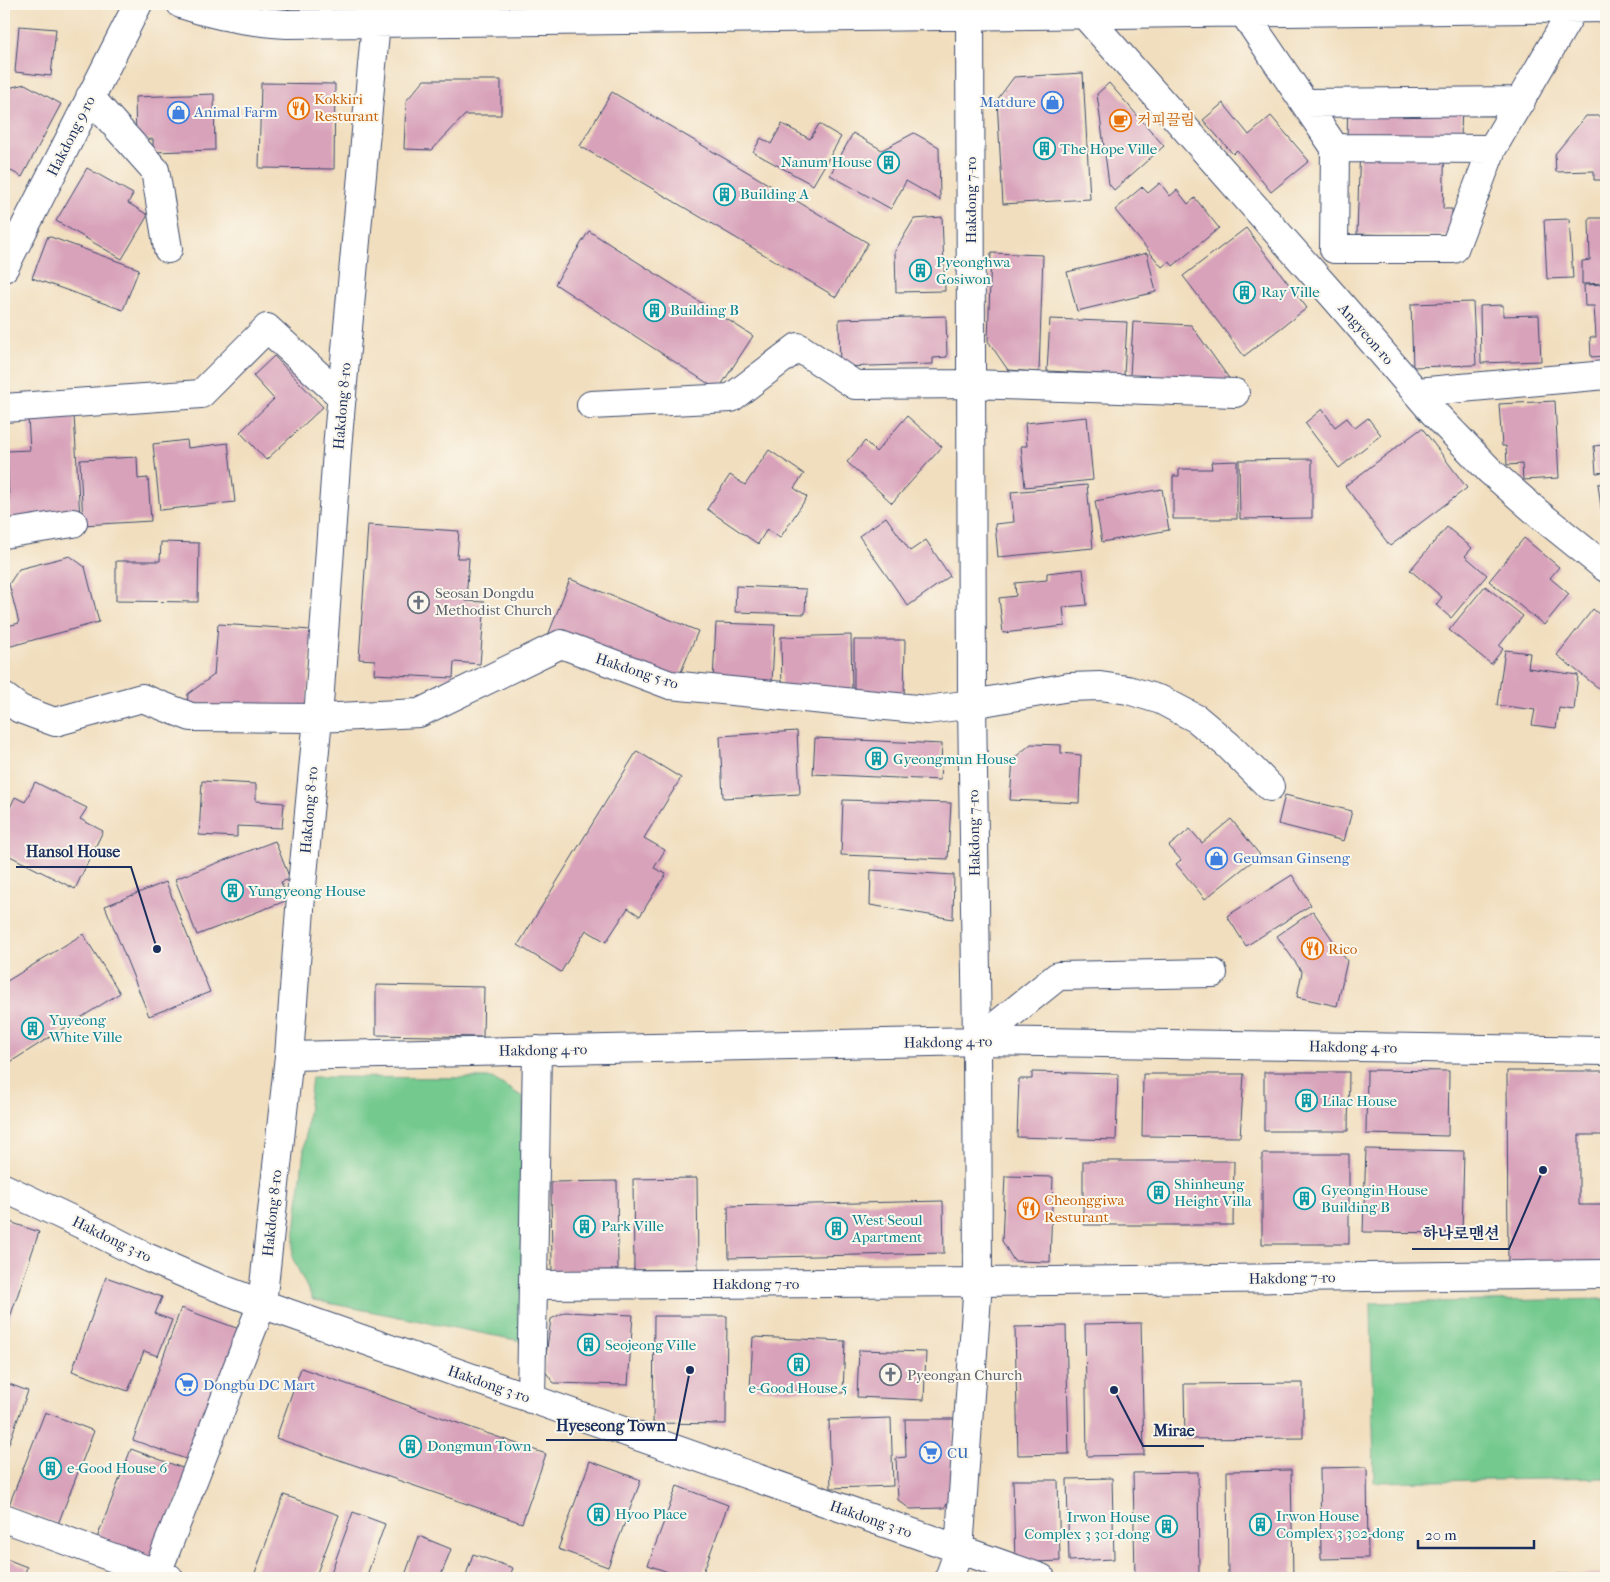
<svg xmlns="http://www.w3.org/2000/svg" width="1610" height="1582" font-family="'IM FELL French Canon','Noto Serif KR',serif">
  <rect width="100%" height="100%" fill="#fbf7ec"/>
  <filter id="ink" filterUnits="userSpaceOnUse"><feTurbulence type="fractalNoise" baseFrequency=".02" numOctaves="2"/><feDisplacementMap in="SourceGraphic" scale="10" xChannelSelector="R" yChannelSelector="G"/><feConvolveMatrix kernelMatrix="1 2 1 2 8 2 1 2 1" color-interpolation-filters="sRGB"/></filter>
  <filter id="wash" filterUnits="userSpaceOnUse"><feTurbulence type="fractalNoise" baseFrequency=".0096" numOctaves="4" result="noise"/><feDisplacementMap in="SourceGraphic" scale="20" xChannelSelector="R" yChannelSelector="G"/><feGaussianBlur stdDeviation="1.12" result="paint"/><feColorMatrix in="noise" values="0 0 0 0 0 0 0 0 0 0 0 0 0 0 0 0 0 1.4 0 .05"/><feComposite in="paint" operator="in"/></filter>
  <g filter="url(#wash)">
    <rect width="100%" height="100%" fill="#f1debe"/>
    <path fill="#73c98e" stroke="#477c76" d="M312 1077 492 1078 523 1097 526 1342 313 1300 292 1257Z
      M1606 1299V1478L1374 1482 1371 1303Z"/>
    <g id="blocks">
      <path fill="#d8a2ba" d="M4 7 10 8 4 23Z
        M19 26 56 29 51 76 15 72Z
        M1083 73 1090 199 1003 204 997 100 1014 77Z
        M424 80H501V115H465L432 150 404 149 406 101Z
        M261 83 335 84 334 169 259 168Z
        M1109 83 1164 146 1114 190 1109 184 1097 94Z
        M25 84 61 104 22 177 4 167V89Z
        M612 92 868 243 836 297 580 146Z
        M1348 92 1462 95 1461 141 1445 140 1443 209H1452V236L1357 234 1360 143H1347Z
        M214 94 215 150 153 152V139L136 140 135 97Z
        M1223 103 1249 135 1271 116 1309 161 1271 192 1237 150 1233 154 1203 120Z
        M1586 116H1606V180H1594V171L1556 172 1555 154Z
        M782 124 810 139 819 124 841 137 813 185 753 152 761 138 771 144Z
        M853 133 882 150 914 133 939 147 940 200 906 181 891 209 830 175Z
        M87 168 133 194 128 203 148 215 122 259 56 221Z
        M1160 183 1170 196 1177 190 1188 204 1195 198 1219 228 1173 266 1169 261 1162 267 1115 210 1142 187 1148 193Z
        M942 217 945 291 896 292 895 251 914 219Z
        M1589 218H1606V283L1582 284V261L1590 260Z
        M1569 219 1573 278 1547 279 1544 220Z
        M1246 228 1307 308 1244 356 1183 276Z
        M589 231 753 336 718 390 555 284Z
        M48 236 139 269 123 310 32 278Z
        M991 253 1043 255 1039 372 1008 370 988 341Z
        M1147 253 1156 292 1077 311 1067 272Z
        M1606 284V356L1591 357 1590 337H1596L1594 306H1585L1584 285Z
        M1473 302 1476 365 1413 367 1411 304Z
        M1503 305V316L1539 315 1541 361 1481 363 1480 306Z
        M946 316 947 357 933 358V364L840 367 839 319Z
        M1050 319 1127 322 1124 375 1047 371Z
        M1133 322 1191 325 1231 381 1130 376Z
        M274 356 323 407 266 460 240 432 274 399 253 376Z
        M1555 401 1559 478 1523 480 1522 464 1507 465 1506 446H1502L1499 404Z
        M1600 407H1606V472L1596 473 1594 446 1603 445Z
        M1322 409 1335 427 1347 418 1355 428 1368 418 1381 435 1339 468 1305 423Z
        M74 415 80 518 10 523 7 451 30 450 28 418Z
        M907 416 942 447 892 503 847 462 865 441 876 452Z
        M1087 417 1093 480 1025 487 1021 446H1027L1025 423Z
        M1422 428 1467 488 1390 546 1345 486Z
        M187 440 188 448 228 443 235 502 160 510 153 444Z
        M769 450 804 474 794 488 807 497 780 538 767 529 758 544 707 509 730 475 745 485Z
        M137 457 138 479 148 478 151 521 83 525 80 460Z
        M1312 459V518L1240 519 1239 460Z
        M1237 461V519H1173V476H1179V469H1212L1211 462Z
        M1606 483V538H1605L1598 484Z
        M1087 485 1093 548 998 557 995 524 1014 522 1011 492Z
        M1162 489 1169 530 1102 542 1095 501Z
        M886 517 910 551 926 540 950 576 908 606 859 536Z
        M368 525 459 531 457 558H469L466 601 485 602 480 664 454 662 453 678 374 674 375 660 359 659Z
        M1447 527 1472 548 1465 556 1487 575 1451 618 1436 605 1442 597 1410 570Z
        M1524 538 1559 567 1550 578 1569 594 1544 625 1489 581Z
        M161 542 199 543 198 602 116 601V561H160Z
        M70 556 85 567 99 622 4 648V627L19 623 9 584 19 569Z
        M1083 569 1087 605 1063 607 1065 626 1003 633 999 598 1016 596 1015 583 1047 580V573Z
        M570 579 698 631 676 684 549 633Z
        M736 586 806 589 805 614 735 612Z
        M1485 586 1523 616 1499 646 1503 649 1491 664 1449 630Z
        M1593 609 1606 620V694L1557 655Z
        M716 623 775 625 772 682 713 680Z
        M218 624 312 630 306 715 187 707 188 694 214 675Z
        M851 635 852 691 782 693 781 637Z
        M854 640H905L904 700H854Z
        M1505 650 1530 653 1528 668 1578 675 1574 710 1559 708 1556 728 1532 725 1535 710 1497 705Z
        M797 731 800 794 723 798 720 736Z
        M815 738 942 744 940 780 813 774Z
        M1031 744 1061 745V753L1081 755 1079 803 1010 800 1013 759Z
        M637 751 681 778 644 838 665 850 654 868 666 874 640 916 628 908 606 942 586 930 561 972 518 945Z
        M202 781 256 784V801L284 803 282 828 237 826V837L199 835Z
        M35 782 87 808 80 819 103 831 75 889 4 853V812L7 814 15 797 25 802Z
        M1285 795 1352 811 1344 841 1278 824Z
        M843 800 951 803 948 859 841 855Z
        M1231 819 1260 855 1205 899 1176 864 1181 860 1169 846 1190 829 1202 843Z
        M275 841 290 879 281 882 288 900 197 935 175 879Z
        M871 870 954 875 953 919 870 905Z
        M1292 875 1311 905 1246 946 1227 916Z
        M166 882 210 992 149 1016 105 906Z
        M1313 911 1347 961 1337 1006 1297 997 1302 972 1277 936Z
        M83 934 120 993 4 1066V983Z
        M376 985 484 987 483 1037 376 1035Z
        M1367 1070 1449 1071 1448 1136 1366 1134Z
        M1507 1071H1606V1135H1579V1205H1606V1264H1508Z
        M1032 1072 1118 1074 1116 1140 1017 1137 1019 1079H1032Z
        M1264 1072H1349L1348 1131H1264Z
        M1143 1074H1244L1240 1137 1142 1136Z
        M1366 1149 1464 1151 1462 1233 1363 1232Z
        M1262 1154H1349V1244H1262Z
        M1083 1161H1234L1233 1225H1083Z
        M1005 1176 1053 1177 1050 1262 1014 1261 1002 1241Z
        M697 1178 698 1269 634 1270 633 1179Z
        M617 1181 618 1270 552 1271 551 1182Z
        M943 1201 944 1253 729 1258 728 1206Z
        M4 1220 39 1232 4 1335Z
        M106 1277 162 1297 155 1314 172 1320 158 1356 144 1351 128 1391 72 1371Z
        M181 1308 242 1330 194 1462 133 1440Z
        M565 1312 633 1315 628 1385 554 1383 544 1370 551 1319Z
        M654 1316H727L726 1424 653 1423Z
        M1141 1323 1144 1455 1087 1456 1085 1324Z
        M1066 1326 1069 1454 1018 1455 1015 1327Z
        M753 1337 845 1341 843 1393 750 1389Z
        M859 1350 926 1352 924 1400 857 1397Z
        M301 1368 546 1454 522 1523 276 1438Z
        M4 1382 28 1391 4 1457Z
        M1303 1383V1438L1185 1439 1184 1384Z
        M45 1412 94 1431 58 1524 9 1505Z
        M891 1418 893 1486 831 1488 829 1420Z
        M905 1419H954L951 1499 944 1508 910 1509 898 1500 896 1458 906 1457Z
        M131 1449 188 1470 154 1560 97 1538Z
        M590 1461 641 1480 608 1567 558 1549Z
        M1367 1467 1368 1558 1321 1559 1320 1468Z
        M1291 1470 1293 1578H1228L1227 1471Z
        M1198 1472 1199 1578H1135L1133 1473Z
        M1112 1478 1114 1559 1069 1561 1067 1479Z
        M1013 1480H1058L1060 1561 1015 1563Z
        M677 1486 728 1505 701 1578H685L648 1565Z
        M284 1495 339 1515 315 1578H253Z
        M353 1512 385 1524 366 1578H329Z
        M419 1536 451 1549 440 1578H404Z
        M473 1554 513 1568 509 1578H465Z
        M4 1558 27 1567 23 1578H4Z
        M1557 1574 1606 1575V1578H1556Z"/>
    </g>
  </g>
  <g filter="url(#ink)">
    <use href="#blocks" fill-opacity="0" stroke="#3b496c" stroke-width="1"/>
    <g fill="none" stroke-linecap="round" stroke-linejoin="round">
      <defs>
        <path id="minor" d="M181 4C216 16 250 22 287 24L1606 8
          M1243 12 1335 148 1492 149 1574 8
          M1084 14 1336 299 1433 412 1490 471 1539 514 1606 568
          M90 97 155 170 168 249
          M1305 103 1521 101
          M1335 148 1334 249H1454L1492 149
          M4 268 138 4
          M1417 392 1606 375
          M591 405 731 398 798 347 855 385 971 384 1235 393
          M4 408 201 394 267 328 342 397
          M4 534 73 523
          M4 697 20 709 55 722 142 698 191 717 318 718 419 713 561 644 670 685 927 710 972 704 1069 687 1100 686 1128 690 1161 700 1197 719 1228 745 1270 787
          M977 1041 1058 976 1213 973
          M289 1056 977 1041 1606 1051
          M4 1188 83 1225 144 1256 204 1282 262 1304 1041 1578
          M533 1285 978 1282 1606 1274
          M531 1399 537 1050
          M4 1518 169 1578
          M155 1578 262 1304 289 1056 301 896 318 718 338 437 376 22
          M949 1578 959 1550 978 1282 977 1041 972 704 970 4"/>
      </defs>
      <use href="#minor" stroke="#3b496c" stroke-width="30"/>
      <use href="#minor" stroke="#fff" stroke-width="28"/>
    </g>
  </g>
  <defs>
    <symbol id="shop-ring" viewBox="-11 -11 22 22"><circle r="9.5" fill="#fbf7ec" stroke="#3f7fe0" stroke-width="1.5"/><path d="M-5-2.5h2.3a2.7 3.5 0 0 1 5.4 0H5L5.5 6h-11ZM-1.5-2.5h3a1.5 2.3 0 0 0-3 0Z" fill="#3f7fe0"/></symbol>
    <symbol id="restaurant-ring" viewBox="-11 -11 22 22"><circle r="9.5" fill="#fbf7ec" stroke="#e8710a" stroke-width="1.5"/><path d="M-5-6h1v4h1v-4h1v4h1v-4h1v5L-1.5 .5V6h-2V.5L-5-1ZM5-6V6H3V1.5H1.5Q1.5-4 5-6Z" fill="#e8710a"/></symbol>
    <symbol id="cafe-ring" viewBox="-11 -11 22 22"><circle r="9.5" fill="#fbf7ec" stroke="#e8710a" stroke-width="1.5"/><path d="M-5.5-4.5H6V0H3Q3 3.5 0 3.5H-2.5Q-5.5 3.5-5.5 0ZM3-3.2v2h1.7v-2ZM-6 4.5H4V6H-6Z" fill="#e8710a"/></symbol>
    <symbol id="building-ring" viewBox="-11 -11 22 22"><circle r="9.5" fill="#fbf7ec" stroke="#0f9aa8" stroke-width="1.5"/><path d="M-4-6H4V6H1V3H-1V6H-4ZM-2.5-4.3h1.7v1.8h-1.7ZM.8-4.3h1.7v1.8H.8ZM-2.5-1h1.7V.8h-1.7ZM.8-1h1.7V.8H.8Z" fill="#0f9aa8"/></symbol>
    <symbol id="church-ring" viewBox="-11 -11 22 22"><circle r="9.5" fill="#fbf7ec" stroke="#6b7280" stroke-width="1.5"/><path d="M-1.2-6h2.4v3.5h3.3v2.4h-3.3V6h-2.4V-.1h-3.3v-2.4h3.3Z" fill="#6b7280"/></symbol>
    <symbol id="supermarket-ring" viewBox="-11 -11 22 22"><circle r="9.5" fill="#fbf7ec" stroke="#3f7fe0" stroke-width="1.5"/><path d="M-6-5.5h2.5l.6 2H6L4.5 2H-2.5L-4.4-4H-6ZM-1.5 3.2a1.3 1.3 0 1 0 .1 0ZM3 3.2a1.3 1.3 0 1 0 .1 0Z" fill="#3f7fe0"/></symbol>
  </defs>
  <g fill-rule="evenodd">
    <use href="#shop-ring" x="1040" y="90" width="25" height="25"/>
    <use href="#restaurant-ring" x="286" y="96" width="25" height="25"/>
    <use href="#shop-ring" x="166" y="100" width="25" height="25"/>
    <use href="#cafe-ring" x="1108" y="108" width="25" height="25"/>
    <use href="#building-ring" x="1032" y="136" width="25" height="25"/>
    <use href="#building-ring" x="876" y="150" width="25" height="25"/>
    <use href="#building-ring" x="712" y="182" width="25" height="25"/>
    <use href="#building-ring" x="908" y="258" width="25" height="25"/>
    <use href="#building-ring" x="1232" y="280" width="25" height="25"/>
    <use href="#building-ring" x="642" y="298" width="25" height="25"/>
    <use href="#church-ring" x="406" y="590" width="25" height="25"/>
    <use href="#building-ring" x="864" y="746" width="25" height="25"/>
    <use href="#shop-ring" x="1204" y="846" width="25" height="25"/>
    <use href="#building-ring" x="220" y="878" width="25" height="25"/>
    <use href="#restaurant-ring" x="1300" y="936" width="25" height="25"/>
    <use href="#building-ring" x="20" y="1016" width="25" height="25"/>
    <use href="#building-ring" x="1294" y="1088" width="25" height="25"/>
    <use href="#building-ring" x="1146" y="1180" width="25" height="25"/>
    <use href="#building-ring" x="1292" y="1186" width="25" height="25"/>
    <use href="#restaurant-ring" x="1016" y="1196" width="25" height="25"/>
    <use href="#building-ring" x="572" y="1214" width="25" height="25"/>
    <use href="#building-ring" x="824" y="1216" width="25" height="25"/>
    <use href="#building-ring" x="576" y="1332" width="25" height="25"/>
    <use href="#building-ring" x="786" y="1352" width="25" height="25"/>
    <use href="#church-ring" x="878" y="1362" width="25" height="25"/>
    <use href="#supermarket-ring" x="174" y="1372" width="25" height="25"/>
    <use href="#building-ring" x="398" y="1434" width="25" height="25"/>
    <use href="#supermarket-ring" x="918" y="1440" width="25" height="25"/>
    <use href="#building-ring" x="38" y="1456" width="25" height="25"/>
    <use href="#building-ring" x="586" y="1502" width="25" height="25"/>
    <use href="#building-ring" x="1248" y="1512" width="25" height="25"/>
    <use href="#building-ring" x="1154" y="1514" width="25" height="25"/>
  </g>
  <g text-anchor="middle" stroke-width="4" stroke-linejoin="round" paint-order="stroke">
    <g font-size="15" fill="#c56008" stroke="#fbf7ec" text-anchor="start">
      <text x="314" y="104">Kokkiri<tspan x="314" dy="17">Resturant</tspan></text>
      <text x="1137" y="125">커피끌림</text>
      <text x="1328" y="954">Rico</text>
      <text x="1044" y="1205">Cheonggiwa<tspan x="1044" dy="17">Resturant</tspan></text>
    </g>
    <g font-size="15" fill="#366cbe" stroke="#fbf7ec" text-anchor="start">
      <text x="1036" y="107" text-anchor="end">Matdure</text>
      <text x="194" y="117">Animal Farm</text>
      <text x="1233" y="863">Geumsan Ginseng</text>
      <text x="203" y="1390">Dongbu DC Mart</text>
      <text x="947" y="1458">CU</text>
    </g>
    <g font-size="15" fill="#1b2f5e" stroke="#fbf7ec">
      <text transform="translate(71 136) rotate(-63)" y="5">Hakdong 9-ro</text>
      <text transform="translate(971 200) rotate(-90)" y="5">Hakdong 7-ro</text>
      <text transform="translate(1366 334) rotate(49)" y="5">Angyeon-ro</text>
      <text transform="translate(342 406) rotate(-85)" y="5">Hakdong 8-ro</text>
      <text transform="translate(637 671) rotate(18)" y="5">Hakdong 5-ro</text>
      <text transform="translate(309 810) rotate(-85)" y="5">Hakdong 8-ro</text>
      <text transform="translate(974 833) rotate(-91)" y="5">Hakdong 7-ro</text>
      <text transform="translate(948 1042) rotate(-1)" y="5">Hakdong 4-ro</text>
      <text transform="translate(1353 1047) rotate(1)" y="5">Hakdong 4-ro</text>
      <text transform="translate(543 1050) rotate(-1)" y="5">Hakdong 4-ro</text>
      <text transform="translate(272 1213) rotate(-84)" y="5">Hakdong 8-ro</text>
      <text transform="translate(112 1239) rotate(26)" y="5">Hakdong 3-ro</text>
      <text transform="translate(1292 1278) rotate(-1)" y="5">Hakdong 7-ro</text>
      <text x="756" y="1289">Hakdong 7-ro</text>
      <text transform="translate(489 1384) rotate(19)" y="5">Hakdong 3-ro</text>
      <text transform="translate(871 1519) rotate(19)" y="5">Hakdong 3-ro</text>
    </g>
    <g font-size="15" fill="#0d838f" stroke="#fbf7ec" text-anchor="start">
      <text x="1060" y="154">The Hope Ville</text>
      <text x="872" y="167" text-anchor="end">Nanum House</text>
      <text x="740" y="199">Building A</text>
      <text x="936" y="267">Pyeonghwa<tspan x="936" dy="17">Gosiwon</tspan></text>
      <text x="1261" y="297">Ray Ville</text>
      <text x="670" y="315">Building B</text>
      <text x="893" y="764">Gyeongmun House</text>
      <text x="248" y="896">Yungyeong House</text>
      <text x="49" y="1025">Yuyeong<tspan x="49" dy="17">White Ville</tspan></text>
      <text x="1322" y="1106">Lilac House</text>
      <text x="1174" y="1189">Shinheung<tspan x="1174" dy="17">Height Villa</tspan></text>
      <text x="1321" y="1195">Gyeongin House<tspan x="1321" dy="17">Building B</tspan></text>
      <text x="852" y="1225">West Seoul<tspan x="852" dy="17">Apartment</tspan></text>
      <text x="601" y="1231">Park Ville</text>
      <text x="605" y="1350">Seojeong Ville</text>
      <text x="798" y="1393" text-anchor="middle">e-Good House 5</text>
      <text x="427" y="1451">Dongmun Town</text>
      <text x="67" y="1473">e-Good House 6</text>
      <text x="615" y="1519">Hyoo Place</text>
      <text x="1276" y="1521">Irwon House<tspan x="1276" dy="17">Complex 3 302-dong</tspan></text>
      <text x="1150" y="1522" text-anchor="end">Irwon House<tspan x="1150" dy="17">Complex 3 301-dong</tspan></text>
    </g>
    <g font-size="15" fill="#5b616d" stroke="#fbf7ec" text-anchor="start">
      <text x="435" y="598">Seosan Dongdu<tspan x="435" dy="17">Methodist Church</tspan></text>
      <text x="907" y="1380">Pyeongan Church</text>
    </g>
  </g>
  <path fill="none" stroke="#1b2f5e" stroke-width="2" d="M157 949L131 867H16M1543 1170L1509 1249H1412M690 1370L676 1440H546M1114 1390L1143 1446H1204"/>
  <g fill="#1b2f5e" stroke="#fbf7ec" stroke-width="2">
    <circle cx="157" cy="949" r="5"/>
    <circle cx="1543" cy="1170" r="5"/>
    <circle cx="690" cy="1370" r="5"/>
    <circle cx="1114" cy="1390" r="5"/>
  </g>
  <g font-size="16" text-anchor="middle" font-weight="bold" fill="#1b2f5e" stroke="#fbf7ec" stroke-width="4" stroke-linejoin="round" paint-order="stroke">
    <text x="73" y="857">Hansol House</text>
    <text x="1461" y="1239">하나로맨션</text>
    <text x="611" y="1431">Hyeseong Town</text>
    <text x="1174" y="1436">Mirae</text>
  </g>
  <rect width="1610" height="1582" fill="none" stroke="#fbf7ec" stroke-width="20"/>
  <path d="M1418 1540v8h116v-8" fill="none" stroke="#1b2f5e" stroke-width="2.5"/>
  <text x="1425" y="1540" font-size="15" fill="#1b2f5e" stroke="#fbf7ec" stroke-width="4" paint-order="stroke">20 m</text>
</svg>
